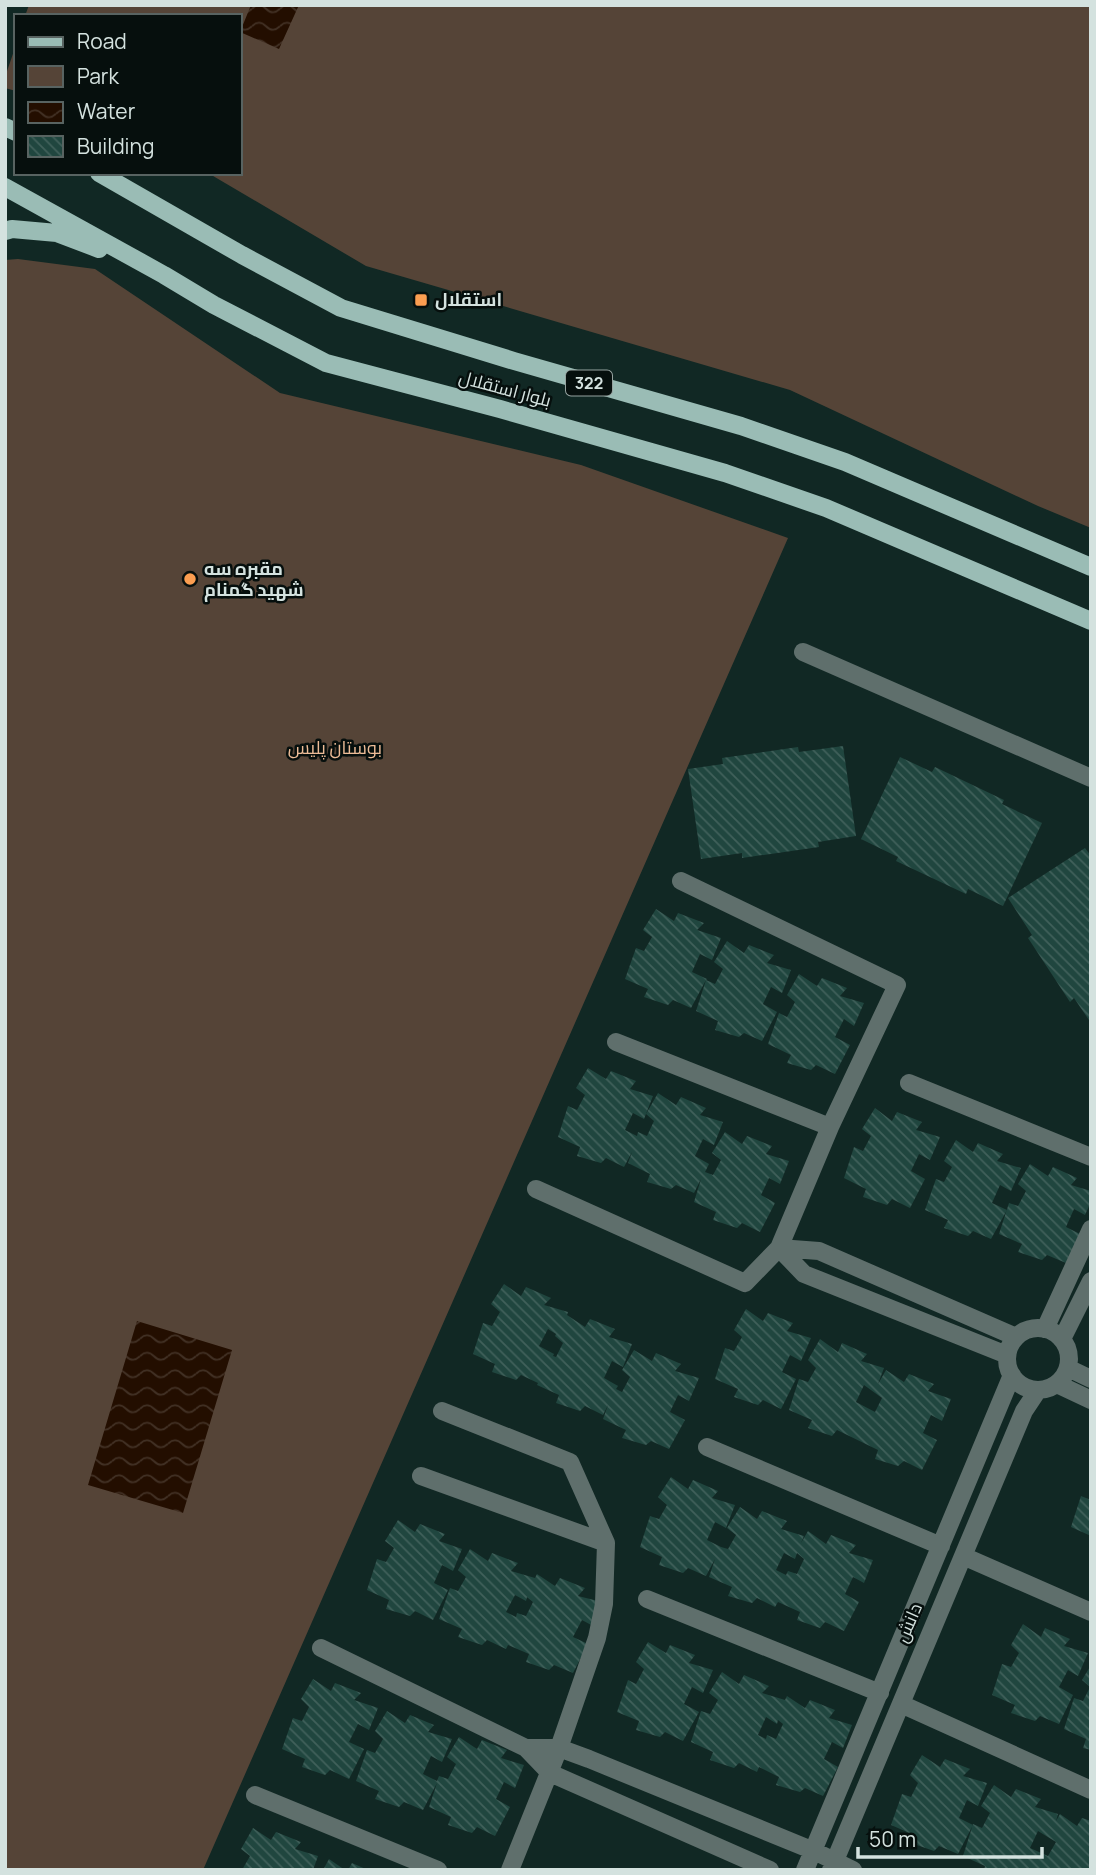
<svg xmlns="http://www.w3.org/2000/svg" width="1096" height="1875" font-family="Manrope,Cairo,sans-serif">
  <defs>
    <pattern id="water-waves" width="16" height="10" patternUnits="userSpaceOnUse" patternTransform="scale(1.75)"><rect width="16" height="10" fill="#230e00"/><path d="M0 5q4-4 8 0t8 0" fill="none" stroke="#423125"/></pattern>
    <pattern id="building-back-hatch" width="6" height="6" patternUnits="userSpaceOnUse" patternTransform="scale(1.75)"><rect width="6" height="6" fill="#20463f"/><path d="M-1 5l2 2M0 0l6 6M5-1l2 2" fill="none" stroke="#40605a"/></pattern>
  </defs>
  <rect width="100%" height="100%" fill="#112824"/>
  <path fill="#554437" d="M29 5H1091V528L1038 506 790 390 366 266 208 173H240V16H25Z
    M16 45V91L5 88V77Z
    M18 259 95 269 280 393 581 465 788 538 203 1870H5V260Z"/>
  <path fill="url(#water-waves)" d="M251 5H299L279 49 240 32Z
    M137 1321 232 1350 183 1513 88 1485Z"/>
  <path fill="url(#building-back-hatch)" fill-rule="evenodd" d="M843 746 856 836 818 842 819 847 742 858V853L701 859 688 769 723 764 722 758 798 747 799 752Z
    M900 757 932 772 935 767 1004 800 1002 804 1042 823 1003 906 968 889 966 894 896 861 898 857 861 839Z
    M1085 848 1091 856V1023L1074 998 1070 1002 1028 938 1032 935 1008 898Z
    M656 909 674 921 678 913 704 923 697 930 721 938 712 960 700 954 692 972 707 979 706 980 715 984 723 969 714 962 727 941 744 953 749 945 774 955 767 963 791 970 782 993 771 987 763 1004 777 1012 762 1041 744 1033 739 1037 715 1030 718 1021 696 1011 706 980 691 1008 673 1000 668 1005 644 997 648 989 625 979 636 948 644 951 652 937 643 930Z
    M799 974 817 986 822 978 847 988 840 996 864 1003 854 1026 844 1019 835 1037 850 1045 835 1074 816 1065 811 1070 787 1063 791 1055 768 1044 779 1013 787 1017 795 1002 787 995Z
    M588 1068 606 1079 611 1071 636 1081 630 1089 653 1096 644 1119 633 1113 625 1130 637 1136 638 1132 647 1136 654 1121 646 1114 658 1093 676 1105 681 1097 706 1108 700 1115 723 1122 714 1145 703 1139 695 1156 709 1164 705 1172 713 1175 721 1160 712 1153 725 1132 742 1144 747 1136 772 1146 766 1154 789 1161 780 1184 769 1178 761 1195 775 1203 760 1232 742 1223 737 1228 713 1220 716 1212 694 1202 701 1179 694 1193 676 1185 671 1189 647 1182 650 1174 628 1163 632 1152 624 1167 606 1158 601 1163 577 1156 580 1147 558 1137 568 1106 577 1110 585 1095 576 1088Z
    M875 1108 892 1121 897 1112 922 1122 916 1130 940 1137 930 1160 919 1154 911 1171 925 1179 910 1208 892 1199 887 1205 863 1197 866 1189 844 1178 854 1147 863 1151 871 1136 862 1129Z
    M956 1140 973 1152 978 1143 1003 1154 997 1161 1021 1168 1011 1191 1000 1185 992 1203 1007 1210 991 1239 973 1231 968 1236 944 1228 948 1220 925 1210 936 1179 944 1182 952 1167 944 1161Z
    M1030 1164 1048 1176 1053 1167 1077 1178 1071 1185 1091 1191V1202L1085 1215 1074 1209 1066 1227 1080 1234 1066 1263 1047 1255 1042 1260 1018 1252 1022 1244 999 1234 1009 1203 1018 1206 1026 1191 1018 1184Z
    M504 1284 521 1296 526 1287 551 1298 544 1305 568 1312 567 1315 585 1327 590 1319 615 1329 609 1337 632 1344 623 1367 612 1361 604 1378 618 1386 616 1389 622 1392 630 1377 622 1370 634 1350 652 1361 656 1353 681 1364 675 1371 699 1378 689 1401 678 1395 670 1412 685 1420 669 1449 651 1441 646 1445 622 1438 626 1430 603 1419 608 1405 603 1415 585 1406 580 1411 556 1403 559 1395 537 1385 538 1383 521 1375 516 1380 492 1372 495 1364 473 1354 483 1323 492 1326 500 1312 491 1304ZM548 1329 556 1334 555 1336 563 1343 556 1357 553 1356 554 1354 539 1346Z
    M746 1309 763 1321 768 1313 793 1323 787 1331 811 1338 801 1361 790 1355 782 1372 796 1379 781 1409 763 1400 758 1405 734 1397 738 1389 715 1379 725 1348 734 1351 742 1337 734 1330Z
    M820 1339 838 1352 842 1343 867 1354 861 1361 884 1368 878 1384 886 1370 904 1382 909 1374 934 1384 928 1391 951 1399 942 1421 931 1415 923 1433 937 1440 922 1470 904 1461 898 1466 875 1459 878 1450 837 1430 832 1436 808 1428 812 1420 789 1410 799 1379 808 1382 816 1368 808 1360ZM864 1385 882 1398 875 1412 856 1402Z
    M671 1477 688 1489 693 1480 718 1491 712 1498 735 1505 726 1528 715 1522 707 1540 721 1547 728 1549 736 1535 727 1528 740 1507 757 1519 762 1511 787 1521 781 1529 804 1536 801 1543 808 1531 826 1544 831 1535 856 1545 849 1553 873 1560 864 1583 853 1577 845 1594 859 1602 844 1631 825 1622 820 1628 797 1620 800 1612 778 1602 775 1607 757 1598 752 1603 728 1596 732 1587 709 1577 715 1559 706 1576 688 1568 683 1573 659 1565 662 1557 640 1547 650 1516 659 1519 667 1505 658 1497ZM784 1553 795 1559 797 1553 804 1559 797 1574 788 1571 786 1575 776 1570Z
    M1081 1496 1091 1500V1536L1071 1527Z
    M398 1520 415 1532 420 1524 445 1534 439 1541 462 1549 453 1571 442 1565 434 1583 448 1590 433 1620 415 1611 410 1616 386 1609 389 1600 367 1590 377 1559 386 1562 394 1548 385 1541Z
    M470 1549 488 1561 492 1553 518 1563 511 1571 535 1578 537 1574 555 1586 560 1578 585 1588 578 1596 602 1602 593 1626 582 1620 573 1637 588 1644 573 1673 554 1665 549 1670 526 1662 529 1654 508 1645 506 1649 487 1640 482 1645 458 1637 462 1629 439 1619 450 1588 458 1591 466 1577 458 1570ZM515 1595 526 1601 527 1597 533 1602 526 1616 517 1613 516 1617 506 1612Z
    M1023 1624 1041 1637 1045 1628 1070 1639 1064 1646 1088 1653 1078 1676 1068 1670 1059 1687 1073 1695 1059 1724 1040 1716 1035 1721 1011 1713 1015 1705 992 1695 1002 1664 1011 1667 1019 1653 1011 1645Z
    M648 1642 666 1653 670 1645 695 1655 689 1663 713 1670 703 1693 692 1687 684 1704 699 1712 683 1741 665 1732 660 1737 636 1730 639 1721 617 1712 628 1680 636 1684 644 1669 636 1662Z
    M1091 1665V1750L1083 1748 1086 1739 1064 1729 1074 1698 1083 1701 1090 1687 1082 1680Z
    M722 1672 739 1684 744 1675 769 1686 762 1693 785 1700 787 1696 805 1708 810 1700 835 1710 829 1718 852 1725 843 1748 832 1742 824 1759 838 1767 823 1796 805 1788 800 1792 776 1785 779 1777 759 1767 757 1772 739 1763 734 1768 710 1760 713 1752 691 1742 701 1711 710 1714 718 1700 709 1693ZM766 1717 777 1724 778 1720 783 1724 776 1739 767 1735 766 1739 758 1735Z
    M313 1679 331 1691 335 1683 361 1693 354 1700 378 1708 369 1730 358 1724 349 1742 364 1749 349 1779 330 1770 325 1775 302 1767 305 1759 282 1749 293 1718 302 1721 309 1707 301 1699Z
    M387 1711 405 1723 410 1715 434 1725 428 1732 452 1739 442 1762 431 1756 423 1774 437 1781 439 1776 448 1779 456 1764 447 1757 459 1737 477 1749 482 1740 507 1750 501 1758 524 1765 515 1788 504 1782 496 1799 510 1807 495 1836 477 1827 472 1833 448 1825 451 1817 429 1807 437 1783 423 1810 404 1802 399 1807 375 1799 379 1791 356 1781 367 1750 375 1753 383 1739 375 1731Z
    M922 1755 940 1767 945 1759 970 1769 963 1776 987 1783 978 1806 967 1800 959 1818 973 1825 958 1854 939 1846 934 1851 911 1843 914 1835 891 1825 902 1794 911 1797 918 1783 910 1775Z
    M994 1785 1011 1797 1016 1789 1041 1799 1035 1807 1058 1814 1056 1821 1060 1814 1077 1826 1082 1818 1091 1821V1870H984L985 1866 963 1856 973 1824 982 1828 990 1813 981 1806ZM1038 1831 1056 1842 1048 1856 1030 1848Z
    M253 1828 271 1840 276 1832 301 1842 295 1849 318 1856 313 1870H242L250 1856 241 1849Z
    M329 1859 345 1870H323Z
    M352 1863 368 1870H348Z"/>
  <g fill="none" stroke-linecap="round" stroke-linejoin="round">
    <path stroke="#5f6f6c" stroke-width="18" d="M803 652 1091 778
      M616 1042 830 1127
      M909 1083 1091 1157
      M536 1189 745 1283 779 1248 830 1127 897 985 681 881
      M779 1248 804 1274 1007 1355
      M779 1248 819 1251 1016 1337
      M1007 1359a31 31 0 1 1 62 0a31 31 0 1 1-62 0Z
      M1045 1329 1091 1229
      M1062 1339 1091 1281
      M1068 1368 1091 1379
      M1057 1384 1091 1400
      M442 1411 570 1462 606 1543 604 1604 597 1638 559 1748 510 1870
      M707 1447 941 1546
      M421 1476 606 1543
      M963 1556 1091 1612
      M647 1599 880 1693
      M321 1648 526 1748 550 1773 770 1870
      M901 1704 1091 1790
      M526 1748H559L589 1759 814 1851 853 1870
      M255 1795 438 1870
      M805 1870 1012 1375
      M831 1870 1024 1411 1038 1390"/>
    <path stroke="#9abcb5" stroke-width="18" d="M5 127 16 132
      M99 173 242 255 341 308 514 361 741 426 845 462 1091 567
      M5 187 164 275 214 305 326 363 500 409 725 473 826 508 1091 621
      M5 231 12 229 57 233 99 249"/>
  </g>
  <g fill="#fb9e51" stroke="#060f0d" stroke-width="2.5">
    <rect x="414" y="293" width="14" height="14" rx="3.5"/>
    <circle cx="190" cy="579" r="7"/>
  </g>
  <g text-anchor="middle" stroke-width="5" stroke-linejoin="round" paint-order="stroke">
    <rect fill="#060f0d" stroke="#96a3a0" stroke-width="2" x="566" y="370.5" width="46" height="25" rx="5"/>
    <g font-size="16" font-weight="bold" fill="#d4e2df">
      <text x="589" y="389">322</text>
    </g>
    <g font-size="18" font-weight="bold" fill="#d4e2df" stroke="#060f0d" text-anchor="start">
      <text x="435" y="306">استقلال</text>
      <text x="204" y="575">مقبره سه<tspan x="204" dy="21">شهید گمنام</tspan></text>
    </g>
    <g font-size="18" fill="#d4e2df" stroke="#060f0d">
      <text transform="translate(505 389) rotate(15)" y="6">بلوار استقلال</text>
      <text transform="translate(909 1623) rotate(-67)" y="6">دانش</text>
    </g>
    <g font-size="18" fill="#edbc97" stroke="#060f0d">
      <text x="335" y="754">بوستان پلیس</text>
    </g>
  </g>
  <rect width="1096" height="1875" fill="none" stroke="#d4e2df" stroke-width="14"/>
  <rect x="14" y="14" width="228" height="161" fill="#060f0d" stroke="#586361" stroke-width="2"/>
  <rect x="28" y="37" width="35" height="10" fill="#9abcb5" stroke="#586361" stroke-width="2"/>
  <text x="77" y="49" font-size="21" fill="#d4e2df">Road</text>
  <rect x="28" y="66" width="35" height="21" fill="#554437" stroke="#586361" stroke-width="2"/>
  <text x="77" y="84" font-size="21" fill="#d4e2df">Park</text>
  <rect x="28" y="102" width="35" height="21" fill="url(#water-waves)" stroke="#586361" stroke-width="2"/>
  <text x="77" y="119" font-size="21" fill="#d4e2df">Water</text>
  <rect x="28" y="136" width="35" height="21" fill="url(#building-back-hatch)" stroke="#586361" stroke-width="2"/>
  <text x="77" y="154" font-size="21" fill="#d4e2df">Building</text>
  <path d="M858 1847v10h184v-10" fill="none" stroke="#d4e2df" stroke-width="3.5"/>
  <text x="869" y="1847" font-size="21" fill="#d4e2df" stroke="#060f0d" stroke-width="5" paint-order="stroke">50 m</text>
</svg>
